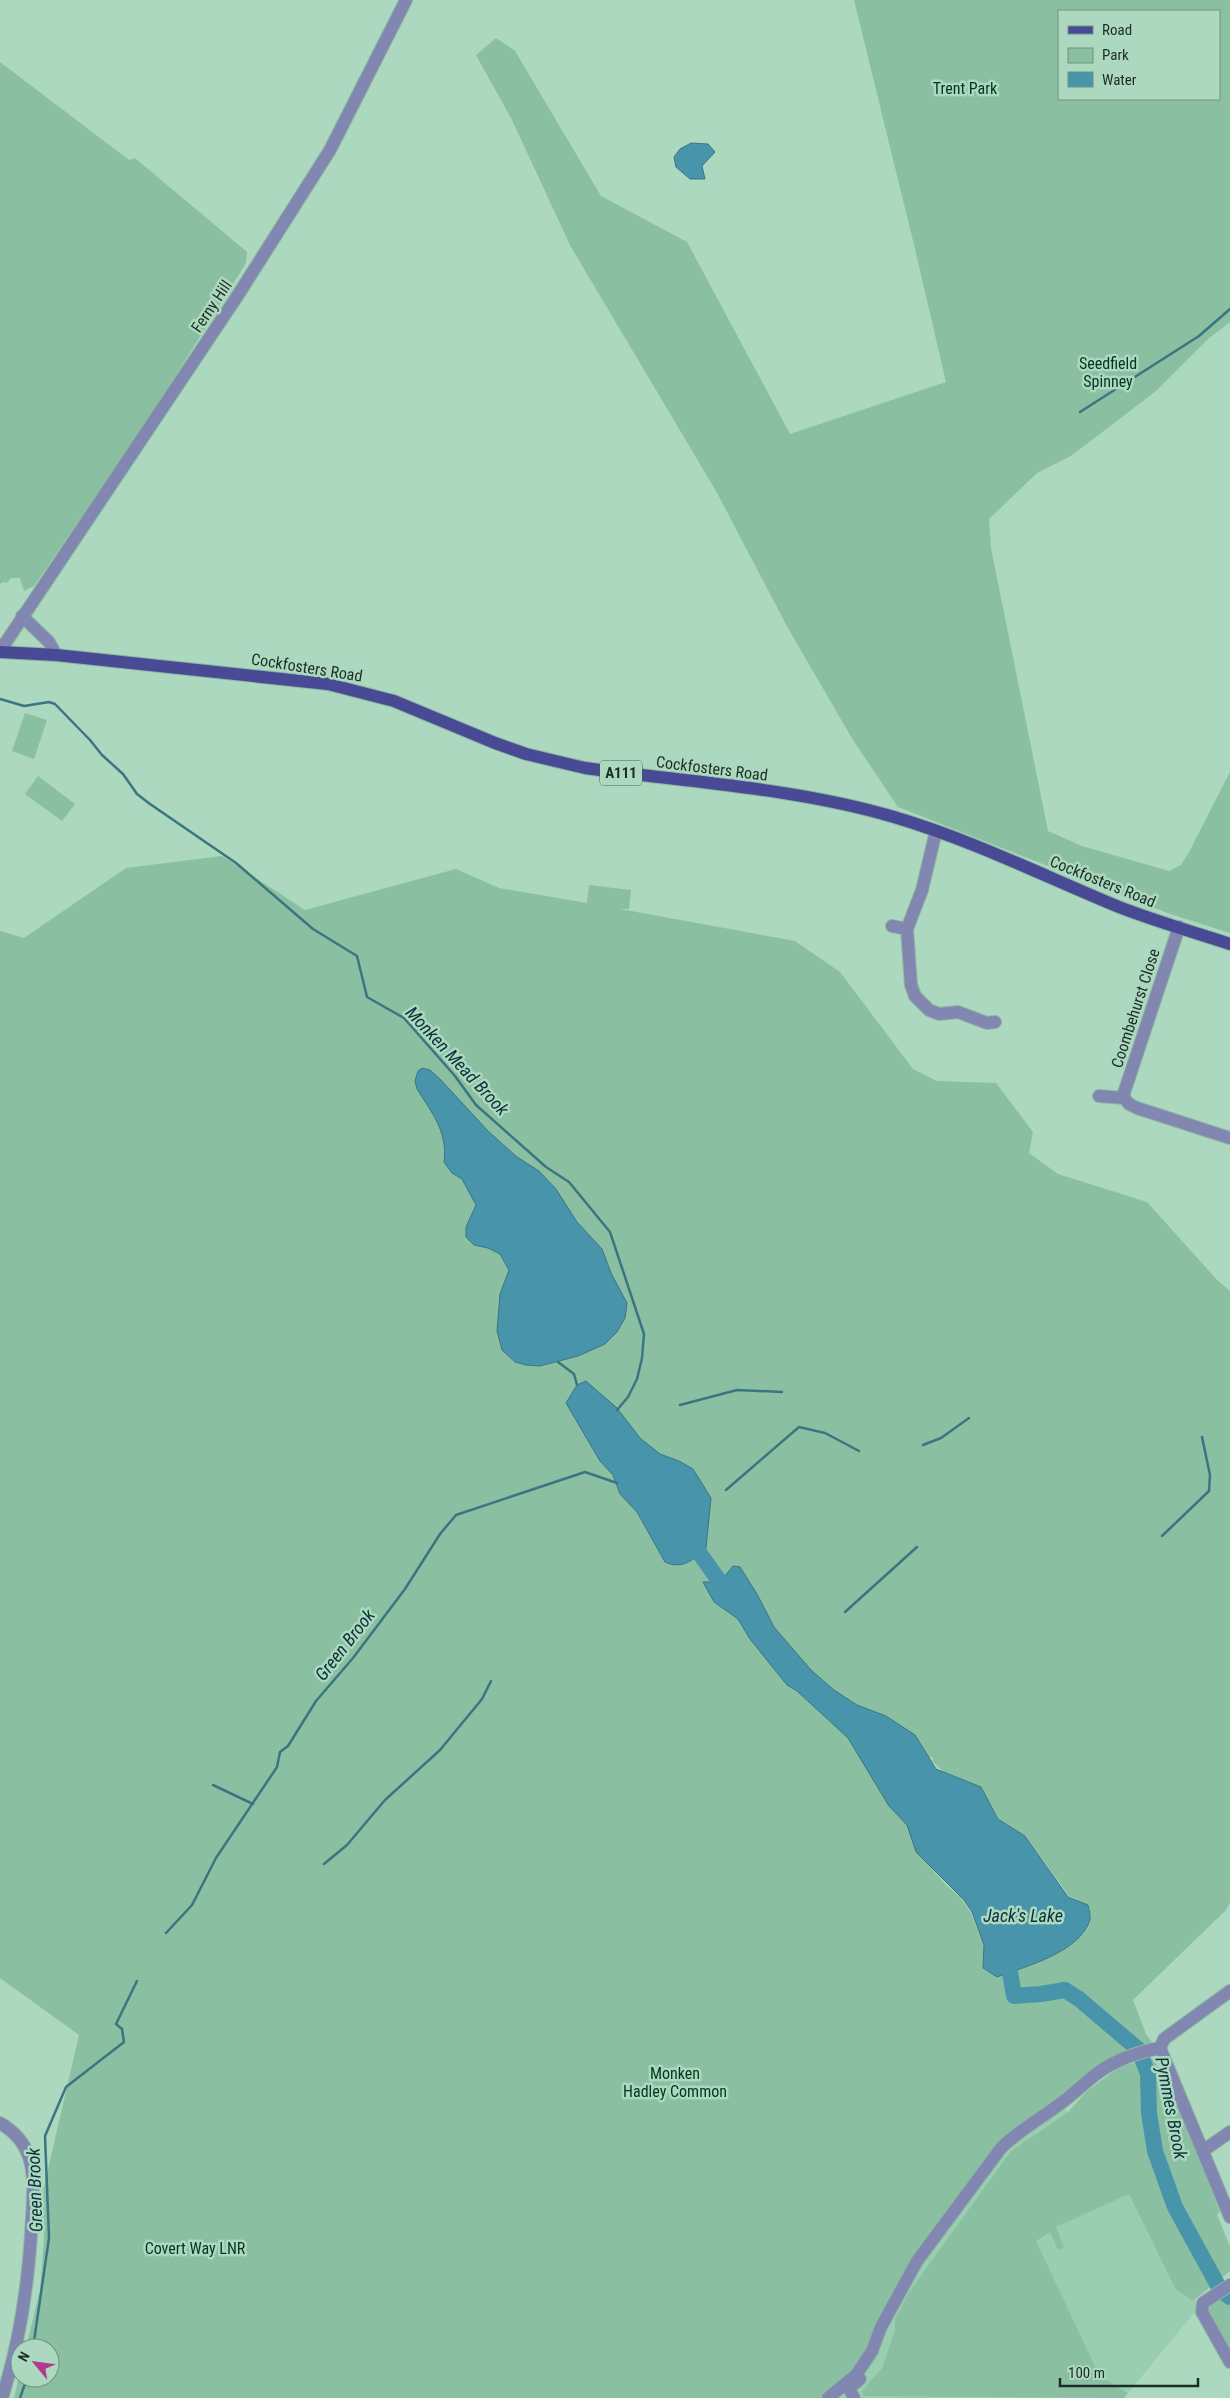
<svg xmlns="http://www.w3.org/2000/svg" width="1230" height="2398" font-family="'Roboto Condensed',sans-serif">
  <rect width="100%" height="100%" fill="#abd8be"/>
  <path fill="#9aceb0" d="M1060 2099 1090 2155 1129 2194 1176 2290 1193 2301 1203 2303 1202 2311 1193 2314 1124 2398H822L830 2389 900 2279 1002 2141Z"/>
  <path fill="#8ac0a1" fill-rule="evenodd" d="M854 0H1230V322L1208 339 1156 391 1071 456 1037 473 989 519 991 548 1048 831 1082 846 1169 871 1181 865 1189 852 1230 772V933L1170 914 898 807 853 740 789 630 716 491 571 247 511 118 476 55 496 38 515 51 601 196 687 242 790 434 946 382 915 249ZM1059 11H1219V99H1059Z
    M0 62 129 160 135 158 247 252 246 263 163 396 46 569 34 586 24 591 20 578H11L7 583 3 582 0 584Z
    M25 713 47 720 34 759 12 751Z
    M38 776 75 804 62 821 25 794Z
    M222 856 305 910 456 869 499 888 587 903 589 885 631 890 629 909H620L795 941 840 972 913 1069 937 1081 996 1083 1033 1132 1029 1153 1058 1174 1147 1202 1217 1280 1230 1291V1902L1226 1910 1133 2000 1146 2034 1156 2048 1116 2062 1001 2140 901 2278 861 2364 821 2398H14L20 2372V2378H50V2348H26L40 2290 44 2238 42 2195 79 2035 0 1978V931L24 938 126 868ZM933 1757 932 1761 944 1772 981 1787 999 1819 1026 1836 1069 1896 1088 1905C1089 1909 1092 1916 1091 1920 1084 1950 1024 1968 997 1977L983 1969 984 1946 971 1913 960 1897 947 1886 915 1850 907 1825 889 1805 912 1762Z
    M1148 2058 1155 2060 1160 2072 1165 2070 1220 2212 1217 2214 1230 2247V2271L1193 2301 1176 2290 1129 2194 1056 2227 1064 2247 1058 2250 1050 2232 1036 2241 1099 2375 1127 2393 1124 2398 863 2396 862 2391 882 2368 895 2330V2319L909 2292 1011 2151 1067 2113 1086 2092 1118 2068Z
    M1230 2291V2354C1222 2341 1199 2316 1214 2302 1218 2297 1225 2294 1230 2291Z"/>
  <path fill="#4894ab" stroke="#3b7582" d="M691 143 708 144 715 152 702 166 705 179H690L676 167 674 157 680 149Z
    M422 1068 430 1070 440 1079 488 1131 517 1157 539 1171 556 1189 577 1222 602 1249 611 1273 627 1303 625 1318 617 1332 605 1344 578 1356 540 1366 526 1365 515 1362 502 1350 497 1331 500 1294 509 1270 500 1254 488 1248 474 1245 466 1237V1227L476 1205 462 1179 452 1173 444 1162C448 1132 432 1113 417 1089L415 1081 418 1071Z
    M586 1381 617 1408 640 1438 660 1454 679 1461 693 1469 711 1498 706 1548C694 1560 682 1570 665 1562L637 1512 620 1494 613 1475 600 1461 566 1403 577 1385Z
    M733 1566 740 1567 757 1594 774 1627 811 1670 834 1690 857 1705 886 1716 915 1735 936 1769 981 1787 998 1819 1025 1836 1068 1897 1088 1905C1089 1910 1091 1916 1090 1920 1081 1952 1024 1967 997 1977L983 1968 984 1945 972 1912 964 1900 916 1852 907 1825 889 1806 848 1738 797 1691 787 1685 750 1639 738 1619 714 1602 703 1582H720Z"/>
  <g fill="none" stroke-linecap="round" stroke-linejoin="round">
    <path stroke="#3b7582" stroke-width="2.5" d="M1080 412 1199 336 1230 309
      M0 699 24 706 49 702 55 704 90 740 102 755 123 774 137 794 150 804 236 863 313 929 357 956 367 997 404 1018 455 1076 476 1105 546 1167 569 1182 610 1232 644 1334 642 1358 637 1379 628 1397 617 1410
      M558 1362 574 1374 577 1385
      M680 1405 737 1390 782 1392
      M923 1445 941 1438 969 1418
      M726 1490 799 1427 825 1433 859 1451
      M1162 1536 1209 1491 1210 1475 1202 1437
      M845 1612 917 1547
      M213 1785 253 1804
      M324 1864 347 1845 385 1800 440 1750 482 1699 491 1681
      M166 1933 192 1905 216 1858 277 1767 280 1752 288 1746 316 1701 353 1658 405 1589 440 1534 456 1515 585 1472 617 1483
      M33 2348 49 2238 45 2136 66 2087 124 2042 122 2029 116 2024 137 1981
      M20 2398 27 2378"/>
    <path stroke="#4894ab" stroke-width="16" d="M700 1554 720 1582
      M1010 1972 1014 1996 1041 1994 1065 1990 1079 1999 1139 2050 1148 2074 1149 2113 1155 2151 1175 2207 1221 2291 1230 2297"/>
    <defs>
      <path id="minor" d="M22 616 49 642 56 655
        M0 651 238 295 330 150 406 0
        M936 831 922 890 907 929 911 985 915 996 929 1010 939 1014 958 1012 987 1023 995 1022
        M892 926 907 929
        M1099 1096 1124 1098 1129 1104 1137 1108 1230 1138
        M1124 1098V1093L1179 927
        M1230 1991 1164 2039 1160 2048 1230 2217
        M0 2123C14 2131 24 2142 29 2157 35 2176 33 2198 32 2218 29 2279 21 2339 2 2398
        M1204 2150 1230 2132
        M1230 2285 1203 2303 1202 2312 1230 2362
        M828 2398 856 2375 872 2351 881 2327 917 2261 1001 2148C1017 2132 1038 2120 1057 2106 1072 2096 1085 2082 1099 2072 1117 2059 1139 2052 1160 2048
        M854 2398 849 2388 860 2379"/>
      <path id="major" d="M0 652 56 655 328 684 394 701 495 743 526 754 585 768C687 782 796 788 894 817 972 840 1044 876 1119 907 1155 921 1193 932 1230 944"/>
    </defs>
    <use href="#minor" stroke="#8eb69f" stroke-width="14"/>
    <use href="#major" stroke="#8eb69f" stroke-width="14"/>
    <use href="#minor" stroke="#8287b1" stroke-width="12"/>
    <use href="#major" stroke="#484a96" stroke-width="12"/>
  </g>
  <g text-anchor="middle" stroke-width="5" stroke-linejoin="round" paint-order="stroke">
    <rect fill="#abd8be" stroke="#476152" stroke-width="1" x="600" y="760.5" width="42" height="25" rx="4"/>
    <g font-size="15" font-weight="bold" fill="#1c2e24">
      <text x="621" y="778">A111</text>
    </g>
    <g font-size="16" fill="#003720" stroke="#abd8be">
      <text x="965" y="94">Trent Park</text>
      <text x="1108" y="369">Seedfield<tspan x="1108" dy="18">Spinney</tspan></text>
      <text x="675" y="2079">Monken<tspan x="675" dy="18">Hadley Common</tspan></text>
      <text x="195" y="2254">Covert Way LNR</text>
    </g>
    <g font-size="16" fill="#1c2e24" stroke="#abd8be">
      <text transform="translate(211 306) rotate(-56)" y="6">Ferny Hill</text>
      <text transform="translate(307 667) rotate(9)" y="6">Cockfosters Road</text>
      <text transform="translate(712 768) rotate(7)" y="6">Cockfosters Road</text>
      <text transform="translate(1103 881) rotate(22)" y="6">Cockfosters Road</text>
      <text transform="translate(1135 1008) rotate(-72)" y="6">Coombehurst Close</text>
    </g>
    <g font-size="18" font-style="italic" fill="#0b313b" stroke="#abd8be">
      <text transform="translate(457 1061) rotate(47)" y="6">Monken Mead Brook</text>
      <text transform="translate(345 1645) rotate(-52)" y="6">Green Brook</text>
      <text x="1023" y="1922">Jack's Lake</text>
      <text transform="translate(1171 2108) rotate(79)" y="6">Pymmes Brook</text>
      <text transform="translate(35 2190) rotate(-92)" y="6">Green Brook</text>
    </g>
  </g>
  <rect x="1058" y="10" width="162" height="90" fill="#abd8be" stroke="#729480"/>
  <rect x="1068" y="26" width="25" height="8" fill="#484a96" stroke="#729480"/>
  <text x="1102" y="35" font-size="15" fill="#1c2e24">Road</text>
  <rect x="1068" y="48" width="25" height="15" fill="#8ac0a1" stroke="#729480"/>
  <text x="1102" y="60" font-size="15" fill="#1c2e24">Park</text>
  <rect x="1068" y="72" width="25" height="15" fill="#4894ab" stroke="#729480"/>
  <text x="1102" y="85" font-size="15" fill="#1c2e24">Water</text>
  <g transform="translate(35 2363) rotate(299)"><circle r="24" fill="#abd8be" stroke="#729480"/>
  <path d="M0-4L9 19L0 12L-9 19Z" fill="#af3a91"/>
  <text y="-8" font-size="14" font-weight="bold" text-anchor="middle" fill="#1c2e24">N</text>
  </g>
  <path d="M1060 2378v8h138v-8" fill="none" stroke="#1c2e24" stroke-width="2.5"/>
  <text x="1068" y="2378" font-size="15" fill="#1c2e24" stroke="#abd8be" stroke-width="4" paint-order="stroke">100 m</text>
</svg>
